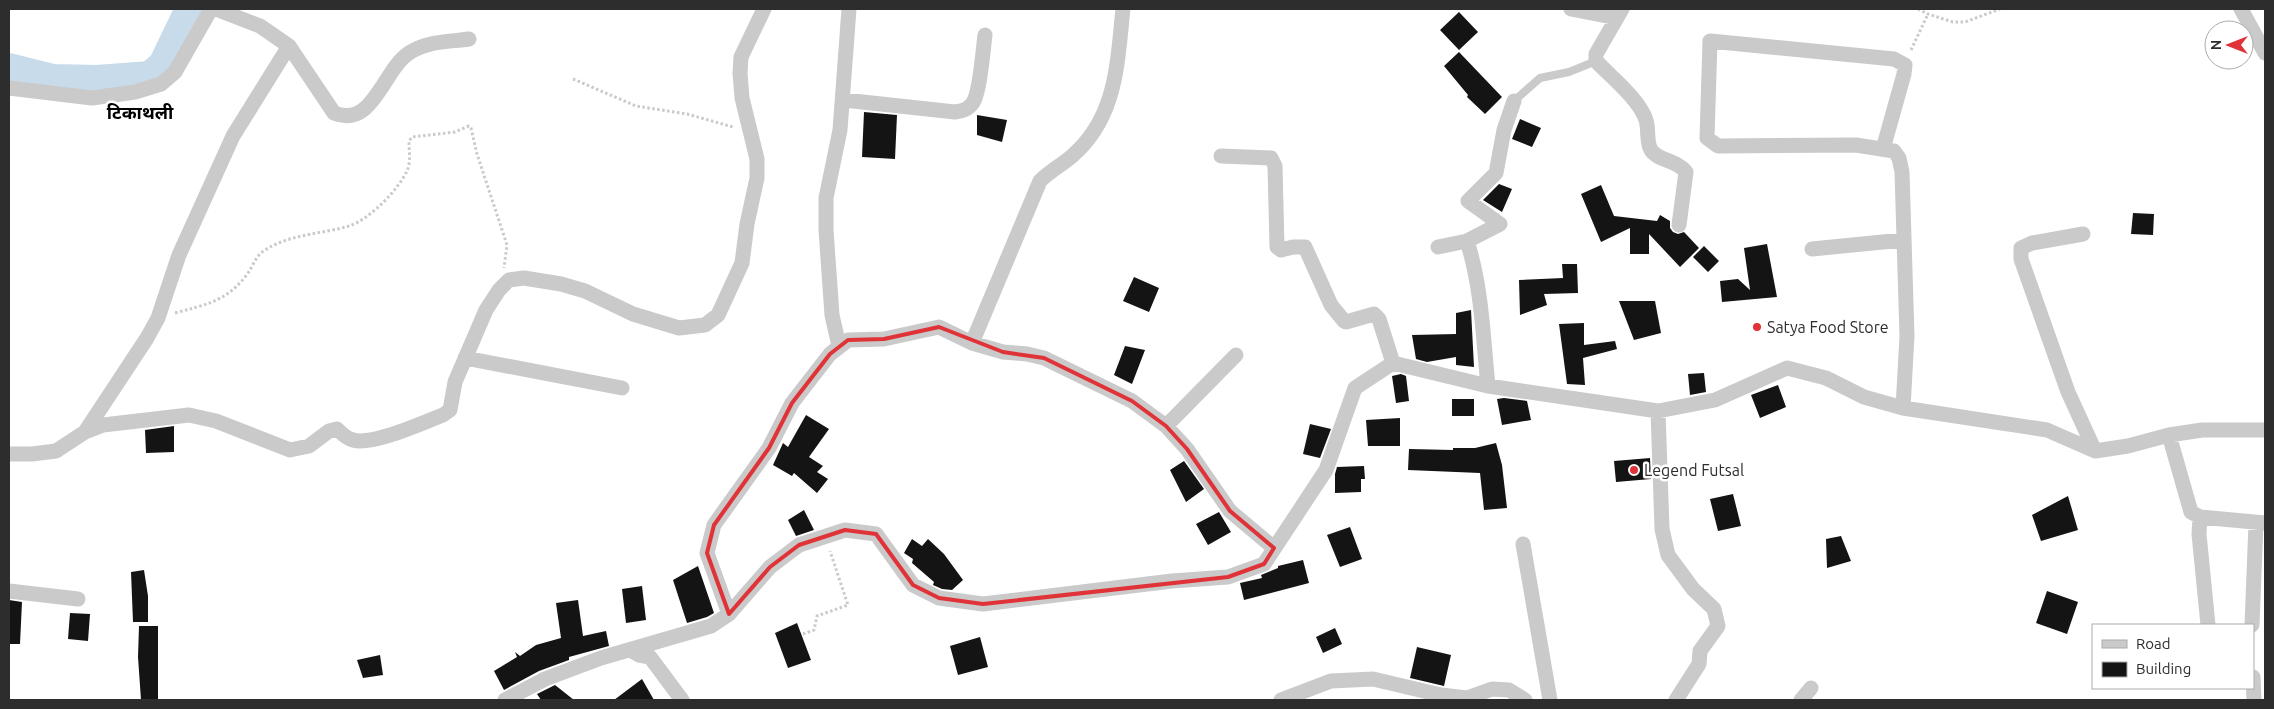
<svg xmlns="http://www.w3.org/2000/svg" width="2274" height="709" font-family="Ubuntu,'Noto Sans Devanagari',sans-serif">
  <rect width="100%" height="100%" fill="#fff"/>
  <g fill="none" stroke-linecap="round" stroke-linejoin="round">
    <path stroke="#c7dbea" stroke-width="30" d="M9 68 53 79 97 80 150 76 163 65 190 9"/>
  </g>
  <path fill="#141414" d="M1459 12 1478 32 1459 50 1440 30Z
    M1459 52 1502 97 1485 114 1467 97 1468 95 1444 66Z
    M864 112 897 115 895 159 862 157Z
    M977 115 1007 120 1002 142 977 135Z
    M1520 119 1541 128 1532 147 1512 139Z
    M1499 184 1512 189 1502 212 1483 200Z
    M1601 185 1614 216 1657 221 1660 215 1670 221V228L1673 232 1678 234 1684 232 1699 248 1680 267 1649 234V254H1630V228L1601 242 1581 194Z
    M2133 213 2154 214 2153 235 2131 234Z
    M1767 244 1777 297 1722 302 1720 281 1738 279 1750 290 1744 248Z
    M1704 246 1719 261 1708 272 1693 257Z
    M1562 264H1577L1578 293 1544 294 1547 305 1520 315 1519 280 1563 278Z
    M1134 277 1159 288 1149 312 1123 301Z
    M1619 301H1655L1661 333 1634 340Z
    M1471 310 1474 367 1456 365V357L1427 362 1416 359 1412 335 1456 334V313Z
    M1584 323V345L1615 341 1617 349 1583 358 1585 385 1567 384 1559 324Z
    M1125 346 1145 350 1132 384 1114 375Z
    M1704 373 1706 392 1690 395 1688 374Z
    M1401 374 1406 376 1409 401 1396 403 1392 376Z
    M1778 385 1786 407 1760 418 1751 395Z
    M1504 398 1527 401 1531 420 1502 425 1497 399Z
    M1452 399H1474V416H1452Z
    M806 415 829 429 809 457 823 466 817 472 828 479 817 493 794 473 792 476 773 465 783 443 788 447Z
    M1400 418V446H1368L1366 420Z
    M1310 424 1331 429 1320 458 1303 454Z
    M174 426V452L146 453 145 430Z
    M1496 443 1502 465 1507 508 1484 510 1480 473 1408 470 1409 449 1453 450V448H1475Z
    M1650 458 1651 479 1616 482 1614 461Z
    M1184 461 1204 489 1186 502 1170 470Z
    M1364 466 1365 479H1361V492L1335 493V474L1337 467Z
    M1733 494 1741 526 1718 531 1710 499Z
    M2068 496 2078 530 2041 541 2032 515Z
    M804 510 814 530 796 536 788 520Z
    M1219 512 1231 532 1208 545 1196 524Z
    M1350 527 1362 559 1340 567 1327 535Z
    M1841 536 1851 561 1827 568 1826 539Z
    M912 539 922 546 928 539 944 554 963 580 952 590 942 589 933 585 934 582 912 563 913 559 904 553Z
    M1303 560 1309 583 1244 600 1240 583 1262 578 1261 575 1278 568V566Z
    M698 566 714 613 707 617 687 623 673 580Z
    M144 570 148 596V622H133L131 572Z
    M642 586 646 620 626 623 622 589Z
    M2047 591 2078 602 2067 634 2036 623Z
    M9 600 22 602 20 644H9Z
    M578 600 583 636 606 631 609 646 569 657V660L539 671 504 690 494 671 517 657 515 652 520 656 536 645 561 638 556 603Z
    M70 613 90 614 88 641 68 639Z
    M797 623 811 660 788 668 775 633Z
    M139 626H158V700H141L138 657Z
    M1335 628 1342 644 1323 653 1316 637Z
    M980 637 988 667 958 675 950 646Z
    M1417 647 1451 655 1444 686 1410 678Z
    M380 655 383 675 363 678 357 660Z
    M642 679 654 700H614Z
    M555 685 574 700H541L537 694Z"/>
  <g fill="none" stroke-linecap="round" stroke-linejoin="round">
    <path stroke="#cacaca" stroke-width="3" stroke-dasharray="2.5 2.5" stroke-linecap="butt" d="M1918 9 1928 14 1953 22H1965L2000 9
      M1911 50 1928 14
      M573 79 636 106 687 114 733 127
      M175 313C204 305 225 302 245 277 253 268 254 257 265 250 290 234 322 234 349 226 369 220 398 190 407 171 411 162 409 151 409 141L412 137 455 132 469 126 471 128 477 154 507 245 504 268
      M803 634 814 630 817 616 848 605 830 551"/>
    <path stroke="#cacaca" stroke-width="8" d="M1514 101 1540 78 1569 72 1596 61"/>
    <path stroke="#cacaca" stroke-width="15" d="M216 9 260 26 289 46 334 113C373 129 383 70 409 53 427 41 448 42 469 39
      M1571 9 1617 18
      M1622 9 1596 54V61C1611 77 1639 99 1646 120 1649 129 1646 142 1651 150 1658 161 1677 160 1686 172L1679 225
      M2241 9 2265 53
      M9 88 92 98 135 92 161 84 175 72 211 9
      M844 100 955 112C962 111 967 110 972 104 980 95 983 49 985 35
      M1883 149 1904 74 1905 65 1894 59 1710 41 1707 138 1718 146 1856 145 1894 151 1899 158 1902 172 1907 336 1903 408
      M1221 156 1271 158 1275 166 1277 247 1281 250 1293 247H1305L1331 305 1344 321 1346 322 1374 314 1379 319 1393 363
      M2083 234 2032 243 2021 248V259L2068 392 2095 451
      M1467 241 1500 224 1468 201 1496 173 1504 130 1514 101
      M1438 247 1467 241C1482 288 1483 337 1488 386
      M1812 249 1903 240
      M972 343 1040 181C1050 171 1060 166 1071 157 1117 118 1117 64 1123 9
      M839 346 832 315 826 230V198L840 130 849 9
      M465 358 622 388
      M1658 411 1662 529 1668 555 1693 589 1714 609 1718 626 1700 651 1699 664 1676 700
      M1166 426 1236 355
      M85 432 147 338 158 318 179 255 233 136 289 46
      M2169 435 2191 512 2200 517 2265 523
      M9 454H32L56 451 85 432 103 425 189 415 216 421 290 450 309 446 329 431 337 429C341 433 347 439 353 440 372 446 424 422 443 415L450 410 455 382 486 310 499 290 509 280 524 278 561 284 585 291 633 314 679 328 705 325 718 315 742 263 747 224 757 178V159L742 98 740 73 741 57 764 9
      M2200 517 2199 534 2208 625
      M1523 544 1550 700
      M9 591 78 599
      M729 614 707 553 714 525 769 448 792 403 830 354 848 340 884 339 939 327 972 343 1003 352 1027 354 1044 358 1132 401 1166 426 1187 449 1230 511 1274 548
      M2252 625 2256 523
      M630 650 639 655 650 657 682 700
      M2253 677 2254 700
      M505 700 545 679 601 658 711 626 729 614 770 567 799 545 845 530 876 534 913 585 939 598 983 604 1172 581 1228 577 1264 564 1326 470 1355 388 1393 363 1488 386 1658 411 1715 400 1787 368 1826 378 1864 397 1903 408 2047 430 2095 451 2128 446 2169 435 2202 430H2265
      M1281 700 1331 681 1373 679 1441 695 1467 698 1492 689 1509 690 1525 700
      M1801 700 1811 688"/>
  </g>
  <path fill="none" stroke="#df3338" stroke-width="4" stroke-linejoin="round" d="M939 327 1003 352 1044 358 1132 401 1166 426 1187 449 1230 511 1274 548 1264 564 1228 577 983 604 939 598 913 585 876 534 845 530 799 545 770 567 729 614 707 553 714 525 769 448 792 403 830 354 848 340 884 339Z"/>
  <g fill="#df3338" stroke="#fff" stroke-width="2">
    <circle cx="1757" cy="327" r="5"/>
    <circle cx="1634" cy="470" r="5"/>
  </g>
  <g text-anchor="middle" stroke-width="5" stroke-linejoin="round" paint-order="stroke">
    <g font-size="16" fill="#2d2d2d" stroke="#fff" text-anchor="start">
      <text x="1767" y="333">Satya Food Store</text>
      <text x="1644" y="476">Legend Futsal</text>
    </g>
    <g font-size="18" font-weight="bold" fill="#000" stroke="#fff">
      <text x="140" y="119">टिकाथली</text>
    </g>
  </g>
  <rect width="2274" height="709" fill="none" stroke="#2d2d2d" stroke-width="20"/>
  <rect x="2092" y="624" width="162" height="65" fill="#ffffff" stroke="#ababab"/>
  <rect x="2102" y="640" width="25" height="8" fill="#cacaca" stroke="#ababab"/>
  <text x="2136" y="649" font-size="15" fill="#2d2d2d">Road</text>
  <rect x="2102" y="662" width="25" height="15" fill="#141414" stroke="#ababab"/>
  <text x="2136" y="674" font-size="15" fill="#2d2d2d">Building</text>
  <g transform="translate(2229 45) rotate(270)"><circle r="24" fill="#ffffff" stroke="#ababab"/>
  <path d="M0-4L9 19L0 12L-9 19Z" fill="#df3338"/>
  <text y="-8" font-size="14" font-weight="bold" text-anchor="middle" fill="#2d2d2d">N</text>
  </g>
</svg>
